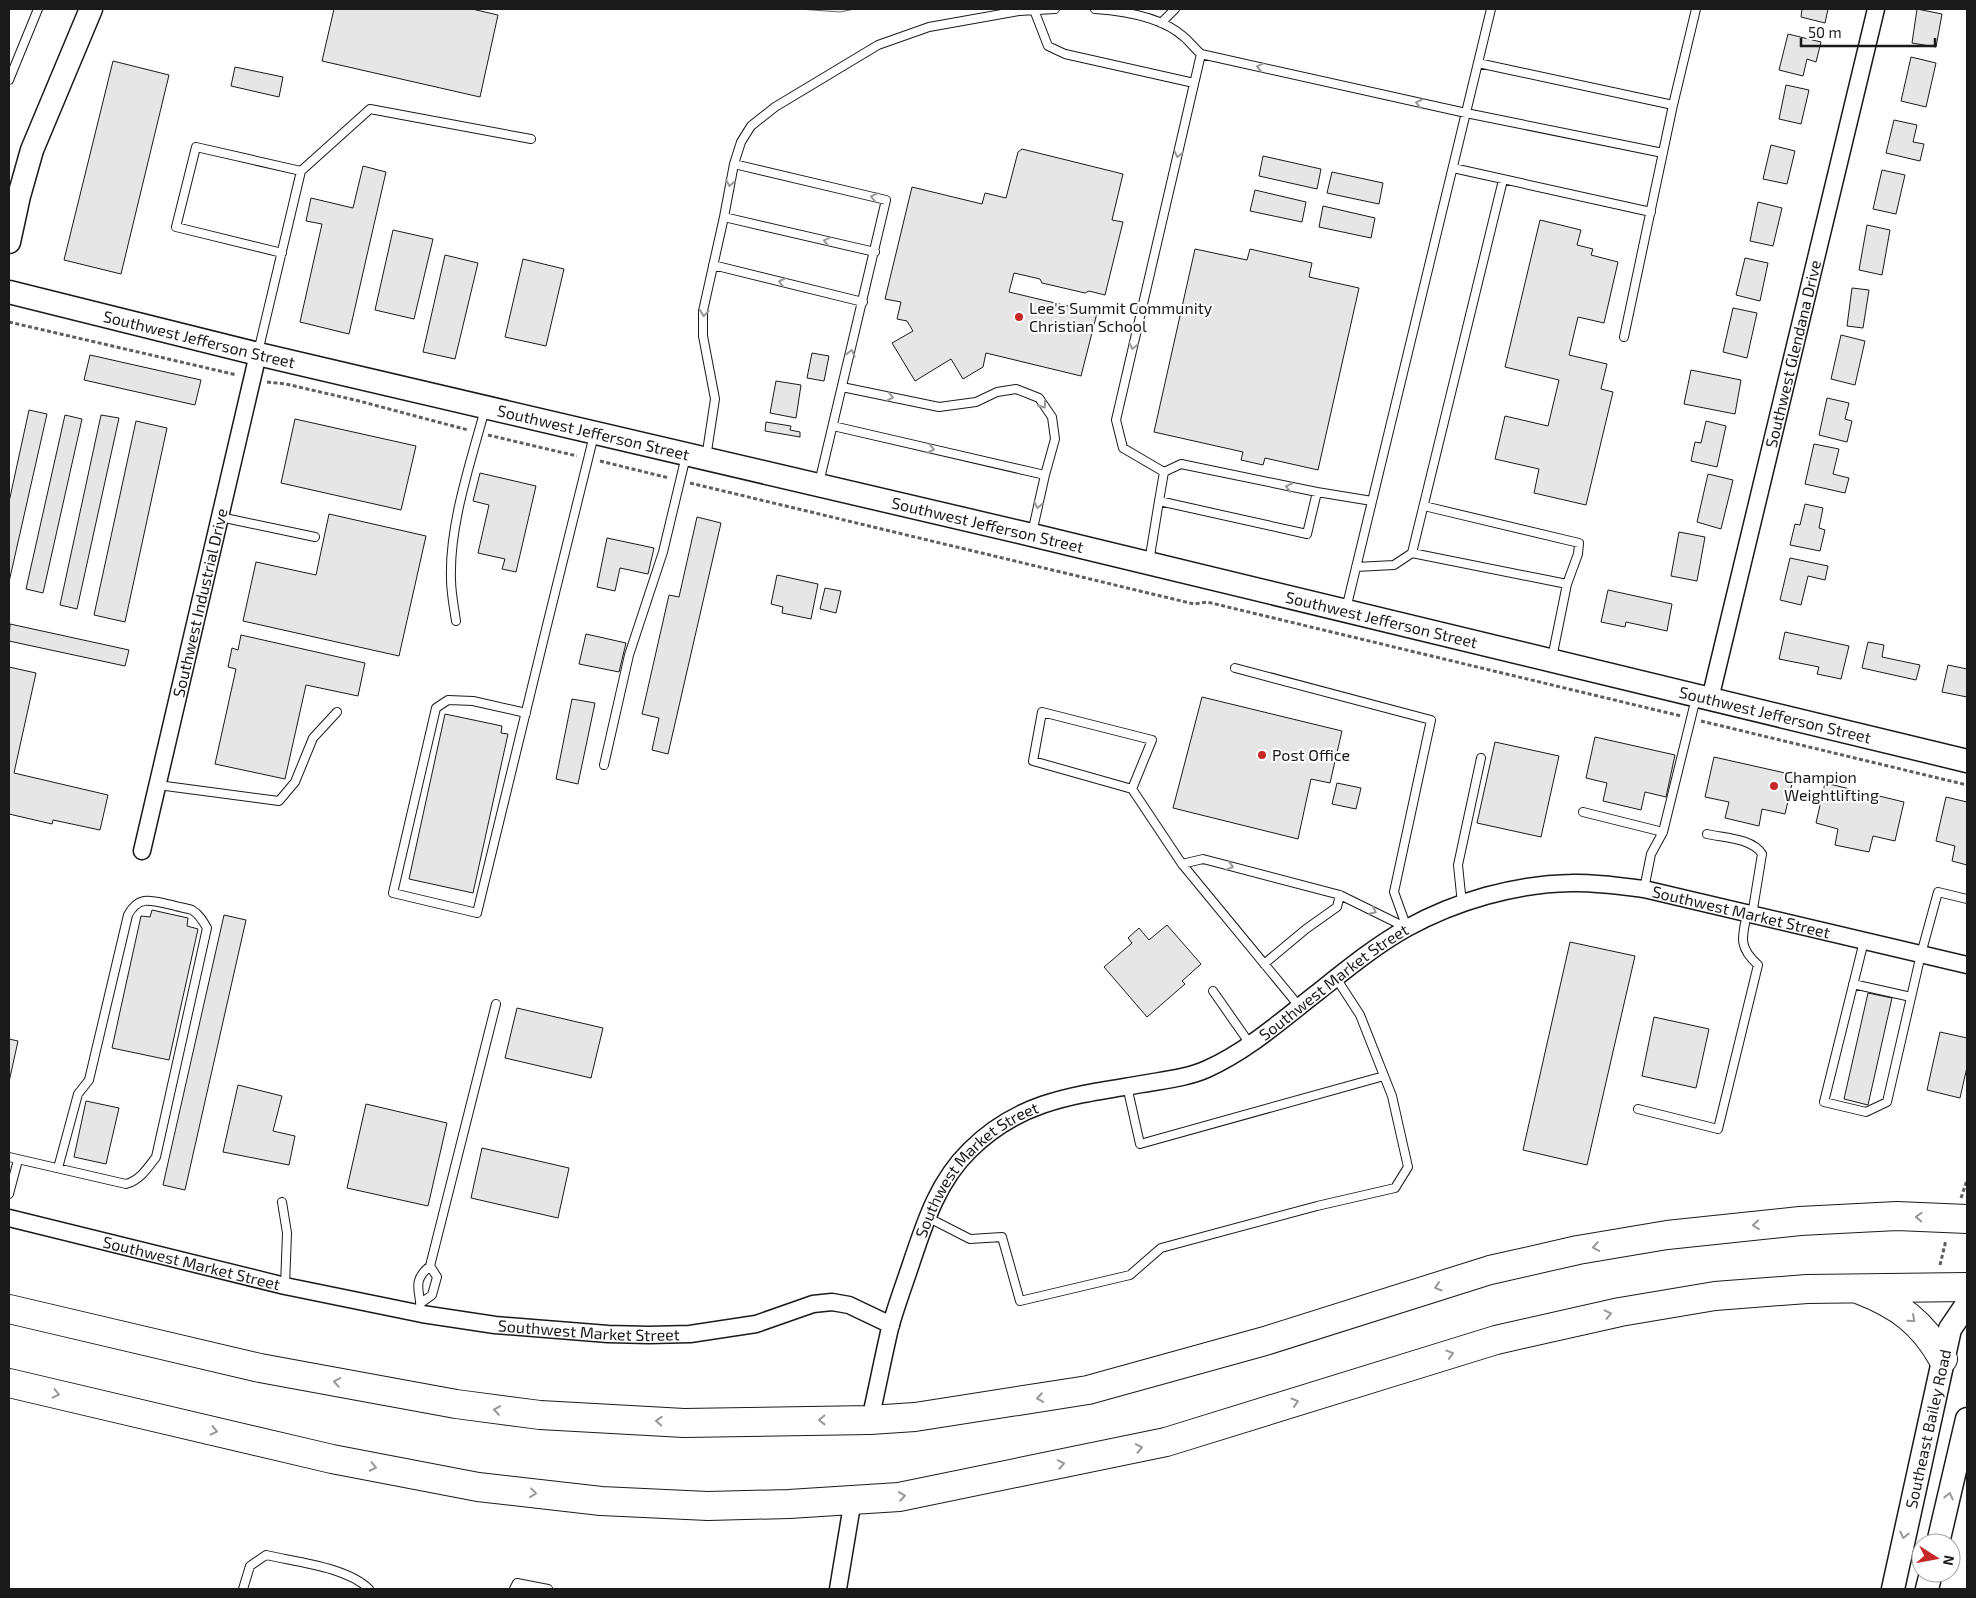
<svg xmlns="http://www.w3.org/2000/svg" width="1976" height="1598" font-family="'Exo 2',sans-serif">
  <rect width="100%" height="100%" fill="#fff"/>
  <path fill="#ededed" stroke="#6a6a6a" d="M799 9H855L840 12Z"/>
  <path fill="#e6e6e6" stroke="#1a1a1a" d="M334 9H472L498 15 480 97 322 61Z
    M1802 9H1828L1825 23 1801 17Z
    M1917 9 1942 14 1936 47 1912 43Z
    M1788 34 1821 42 1816 62 1807 59 1803 76 1779 70Z
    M1911 57 1936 63 1926 107 1901 101Z
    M113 61 169 75 121 274 64 260Z
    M235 67 283 77 279 97 231 86Z
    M1786 85 1809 90 1801 124 1779 119Z
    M1894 120 1917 125 1913 142 1924 144 1920 161 1886 153Z
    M1771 145 1795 151 1787 184 1763 179Z
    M1022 149 1123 174 1112 220 1123 222 1105 295 1089 291 1085 293 1042 283 1040 279 1014 273 1009 292 1097 313 1081 376 986 353 983 367 963 379 951 359 915 381 892 343 913 331 907 321 897 319 901 302 885 299 912 187 982 204 985 193 1006 198 1018 152Z
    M1263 156 1321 169 1317 189 1259 176Z
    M363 166 386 172 349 334 300 322 322 224 306 221 311 198 353 208Z
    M1882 170 1905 175 1896 214 1873 209Z
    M1332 172 1383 183 1379 204 1327 193Z
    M1255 190 1306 202 1302 222 1250 211Z
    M1758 202 1782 208 1773 246 1750 241Z
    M1323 206 1375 218 1371 238 1319 227Z
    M1540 220 1581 230 1577 245 1593 249 1591 255 1618 262 1604 323 1578 317 1569 355 1607 364 1601 389 1613 392 1586 505 1534 493 1539 469 1495 459 1505 416 1548 426 1559 380 1505 367Z
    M1867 225 1890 230 1882 275 1859 270Z
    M393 230 433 239 414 319 375 310Z
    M1195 249 1247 260 1250 249 1312 263 1309 277 1359 288 1318 470 1265 458 1263 465 1241 460 1243 452 1154 432Z
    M445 255 478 263 455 359 423 352Z
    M1745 258 1768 263 1760 301 1736 295Z
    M523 259 564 269 546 346 505 337Z
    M1852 288 1869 290 1863 328 1847 326Z
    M1733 308 1757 313 1747 358 1723 352Z
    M1841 335 1865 341 1855 385 1831 379Z
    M812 353 829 356 824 381 807 378Z
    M90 355 201 380 195 405 84 380Z
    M1691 370 1741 380 1735 414 1684 404Z
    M776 381 801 385 796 418 770 413Z
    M1827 398 1849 403 1845 419 1852 421 1847 442 1819 435Z
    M29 410 47 414 9 582V502Z
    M65 415 82 419 43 593 26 589Z
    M101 415 119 418 77 609 60 605Z
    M295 419 416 446 401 510 281 483Z
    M136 421 167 428 125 622 94 615Z
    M1706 421 1726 426 1717 467 1691 461 1695 442 1701 443Z
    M766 422 791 426 790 430 800 432V437L765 431Z
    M1814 444 1839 449 1833 474 1849 478 1845 493 1805 484Z
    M480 473 536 486 516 572 502 569 505 559 478 553 489 505 473 501Z
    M1708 474 1733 480 1721 529 1697 522Z
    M1805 504 1823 508 1819 528 1825 530 1820 551 1790 545 1795 524 1800 525Z
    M329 514 426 536 399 656 243 621 256 562 316 575Z
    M697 517 721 523 668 754 652 750 659 718 642 714 669 595 679 597Z
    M1679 532 1705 537 1697 581 1671 576Z
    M607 538 654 548 648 574 620 568 615 591 597 587Z
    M1790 558 1828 566 1825 580 1808 576 1801 605 1780 600Z
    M777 575 818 584 811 619 782 613 783 607 771 604Z
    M825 588 841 591 836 613 820 609Z
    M1608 590 1672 604 1667 631 1626 622 1625 627 1601 622Z
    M10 624 129 650 125 666 9 641Z
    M1785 632 1849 646 1841 679 1817 674 1819 667 1779 659Z
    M586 634 626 643 619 672 579 664Z
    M241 635 365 663 358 696 306 685 285 779 215 764 236 669 228 667 232 648 238 650Z
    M1868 642 1884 645 1882 657 1920 665 1916 680 1862 668Z
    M1948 665 1967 669V697L1942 692Z
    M9 667 36 673 14 773 108 795 100 830 53 820 52 824 9 814Z
    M1202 697 1342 731 1330 783 1311 779 1298 839 1173 808Z
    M572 699 595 703 578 784 556 779Z
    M445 714 502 726 501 733 508 734 473 893 409 879Z
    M1595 737 1675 755 1666 797 1645 792 1641 810 1603 801 1607 783 1586 778Z
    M1495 742 1559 756 1541 837 1477 823Z
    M1714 757 1794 775 1785 814 1762 809 1759 826 1725 818 1729 802 1705 797Z
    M1337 783 1361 788 1356 809 1332 804Z
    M1825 783 1904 802 1895 841 1873 836 1869 852 1835 845 1838 829 1816 823Z
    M1946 797 1967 802V865L1952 861 1955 846 1936 841Z
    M152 910 188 918 187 926 198 929 169 1060 112 1048 141 916 150 917Z
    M224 915 246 920 185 1190 163 1185Z
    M1167 925 1201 964 1182 981 1185 984 1147 1017 1104 967 1132 943 1128 938 1139 928 1149 940Z
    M1570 942 1635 956 1587 1165 1523 1150Z
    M1868 993 1892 998 1868 1105 1844 1099Z
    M517 1008 603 1028 591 1078 505 1058Z
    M1654 1017 1709 1029 1696 1088 1642 1076Z
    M1940 1032 1967 1038V1067L1960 1098 1927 1090Z
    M9 1039 18 1041 9 1082Z
    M238 1085 282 1096 273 1131 295 1136 289 1165 223 1152Z
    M86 1101 119 1108 106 1164 74 1157Z
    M366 1104 447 1123 428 1206 347 1188Z
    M482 1148 569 1168 558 1218 471 1198Z"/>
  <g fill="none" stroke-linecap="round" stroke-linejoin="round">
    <defs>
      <path id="lane" d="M1095 9C1124 11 1162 17 1184 37 1190 42 1195 49 1201 54
        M1034 10 1048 46 1065 54 1194 83
        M1161 23 1175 9
        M1478 63 1673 105
        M9 80 38 9
        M734 164 741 142 751 126 775 107 878 45 929 27 1019 11 1055 9
        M1453 168 1651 212
        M724 217 734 164 886 200 819 483
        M282 253 176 227 196 147 301 171
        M713 265 863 302
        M1624 337 1673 105 1696 9
        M258 352 301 171 370 109 531 139
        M842 387 939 407 976 402 997 392 1016 389 1039 398 1052 417 1055 439 1045 475 1032 533
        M833 426 1045 475
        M706 458 715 399 703 336V311L724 217 875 252
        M1164 472 1123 448 1116 420 1201 54 1466 113 1663 153
        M1164 472 1181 464 1317 492 1372 501
        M1159 501 1164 472
        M1424 506 1579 543 1578 554 1567 584
        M220 517 315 537
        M1412 553 1567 584 1552 658
        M1149 562 1159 501 1307 534 1317 492
        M1356 567 1394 565 1412 553 1503 180
        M1346 609 1491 9
        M456 621C454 607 451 593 451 579 449 525 471 461 485 409
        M1235 668 1431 720 1394 892 1407 928
        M526 713 473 701 448 700 436 708 393 893 477 913C516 754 554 594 594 435
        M604 765 629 655 663 552 686 456
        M158 785 279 801 295 782 313 738 337 712
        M1132 789 1152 740 1042 712 1033 761 1132 789 1182 864 1299 1006
        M1583 812 1663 832 1651 854 1644 889
        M1663 832 1696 698
        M1707 834C1724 838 1752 838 1762 854L1752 915
        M1182 864 1203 859 1340 895 1407 928
        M1462 904 1458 865 1481 758
        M1864 941 1824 1102 1866 1112 1887 1102 1921 954 1938 892 1967 899
        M1264 964 1306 929 1337 907 1340 895
        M1853 984 1911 997
        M1213 991 1250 1044
        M1127 1086 1140 1144 1384 1076
        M1638 1109 1718 1129 1758 965C1738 947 1742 937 1747 914
        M9 1157 126 1184C140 1180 147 1169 156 1157L207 928C203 921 199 914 192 910 186 908 178 907 172 905 153 901 139 894 128 915L89 1080 78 1094 58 1168
        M9 1194 18 1160
        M282 1202 287 1233 285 1286
        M927 1217 970 1239 1002 1237 1020 1301 1130 1275 1161 1248 1317 1206 1395 1188 1408 1167 1392 1096 1360 1015 1336 978
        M430 1266 496 1004
        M420 1313C423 1293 409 1283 430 1266L437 1277 432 1295 421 1303
        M243 1589 250 1566 266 1555C296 1562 347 1567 369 1589
        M514 1589 517 1583 548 1589"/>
      <g id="street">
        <path id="s1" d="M1710 699 1876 9"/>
        <path id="s2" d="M142 851 258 354"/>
        <path id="s3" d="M9 1218 285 1286 422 1314 495 1325 608 1334 649 1335 690 1334 756 1324 813 1304 832 1302 849 1305 891 1325"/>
        <path id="s4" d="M870 1420C877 1389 883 1358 890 1328 896 1306 904 1285 911 1264 925 1222 938 1181 970 1150 1020 1100 1076 1095 1142 1084 1164 1080 1187 1078 1207 1069 1249 1050 1283 1019 1318 992 1347 969 1375 946 1407 928 1456 901 1515 884 1571 883 1595 882 1620 886 1644 889L1967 965"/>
        <path d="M838 1589 853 1499"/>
      </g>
      <g id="secondary">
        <path d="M9 242 19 196 32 150 91 9"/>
        <path id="s5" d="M9 292 258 354 1032 535 1967 761"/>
        <path d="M1938 1543 1967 1419"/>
        <path id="s6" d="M1893 1589 1950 1329 1967 1304"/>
        <path d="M1927 1589 1931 1573"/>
      </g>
      <path id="highway" d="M1860 1290C1899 1305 1923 1323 1943 1359
        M9 1309 260 1368 456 1404 540 1415 684 1423 870 1420 915 1417 1088 1390 1265 1341 1490 1270 1578 1250 1667 1235 1800 1221 1897 1216 1967 1219
        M9 1383 332 1459 478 1487 601 1501 708 1506 789 1504 899 1497 1166 1442 1496 1340 1620 1312 1715 1296 1807 1289 1967 1287"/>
    </defs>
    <use href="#lane" stroke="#1a1a1a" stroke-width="10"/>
    <use href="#street" stroke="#1a1a1a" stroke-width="19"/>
    <use href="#secondary" stroke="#1a1a1a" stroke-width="25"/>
    <use href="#highway" stroke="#1a1a1a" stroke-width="30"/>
    <path stroke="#5f5f5f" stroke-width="3" stroke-dasharray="4 2.5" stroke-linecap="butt" d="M9 322 237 375
      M267 382 286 384 359 401 468 430
      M488 435 577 456
      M600 461 669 478
      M690 483 1194 604 1207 602 1681 716
      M1701 721 1967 785
      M1961 1198 1967 1180
      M1940 1265 1946 1240"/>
    <use href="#lane" stroke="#fff" stroke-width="8"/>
    <use href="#street" stroke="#fff" stroke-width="16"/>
    <use href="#secondary" stroke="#fff" stroke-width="22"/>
    <use href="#highway" stroke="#fff" stroke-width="28"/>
  </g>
  <defs><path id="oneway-chevron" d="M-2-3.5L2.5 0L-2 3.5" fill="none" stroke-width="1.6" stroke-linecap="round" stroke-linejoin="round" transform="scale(1.25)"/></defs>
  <g stroke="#989898">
    <use href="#oneway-chevron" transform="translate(1260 67) rotate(-167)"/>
    <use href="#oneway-chevron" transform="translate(1419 103) rotate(-167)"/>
    <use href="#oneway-chevron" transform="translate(1178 154) rotate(103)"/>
    <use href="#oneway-chevron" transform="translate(730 183) rotate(101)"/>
    <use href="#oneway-chevron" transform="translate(874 197) rotate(-167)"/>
    <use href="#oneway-chevron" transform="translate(827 241) rotate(-167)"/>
    <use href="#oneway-chevron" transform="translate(782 282) rotate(-166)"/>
    <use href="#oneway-chevron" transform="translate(704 313) rotate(96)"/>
    <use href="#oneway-chevron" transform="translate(1133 346) rotate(103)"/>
    <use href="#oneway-chevron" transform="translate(851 353) rotate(-76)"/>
    <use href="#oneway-chevron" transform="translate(890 397) rotate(12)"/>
    <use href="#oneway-chevron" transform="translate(1043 405) rotate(54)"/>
    <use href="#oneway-chevron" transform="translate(931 449) rotate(13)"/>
    <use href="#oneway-chevron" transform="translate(1289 487) rotate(-168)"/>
    <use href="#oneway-chevron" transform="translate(1038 505) rotate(102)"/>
    <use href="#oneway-chevron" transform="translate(1230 866) rotate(15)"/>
    <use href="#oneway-chevron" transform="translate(1373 911) rotate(26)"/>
    <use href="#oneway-chevron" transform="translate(1919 1217) rotate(-178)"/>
    <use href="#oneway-chevron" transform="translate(1756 1225) rotate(175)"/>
    <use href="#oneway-chevron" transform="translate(1596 1247) rotate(170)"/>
    <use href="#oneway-chevron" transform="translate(1438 1287) rotate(163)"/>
    <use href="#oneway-chevron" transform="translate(1608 1314) rotate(-13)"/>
    <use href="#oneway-chevron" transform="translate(1912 1319) rotate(41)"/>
    <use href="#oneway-chevron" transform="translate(1450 1354) rotate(-17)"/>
    <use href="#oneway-chevron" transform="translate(337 1382) rotate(-170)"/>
    <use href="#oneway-chevron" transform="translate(56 1394) rotate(13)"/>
    <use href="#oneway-chevron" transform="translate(1040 1398) rotate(171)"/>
    <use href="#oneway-chevron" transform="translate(1295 1402) rotate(-17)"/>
    <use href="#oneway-chevron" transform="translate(497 1410) rotate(-172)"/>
    <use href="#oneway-chevron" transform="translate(822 1420) rotate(179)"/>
    <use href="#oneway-chevron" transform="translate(659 1421) rotate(-177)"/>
    <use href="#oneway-chevron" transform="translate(214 1431) rotate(13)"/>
    <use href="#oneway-chevron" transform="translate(1139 1448) rotate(-11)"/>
    <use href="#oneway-chevron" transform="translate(1061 1464) rotate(-11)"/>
    <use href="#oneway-chevron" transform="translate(373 1467) rotate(12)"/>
    <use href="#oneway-chevron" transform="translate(533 1493) rotate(7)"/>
    <use href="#oneway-chevron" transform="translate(902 1496) rotate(-9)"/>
    <use href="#oneway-chevron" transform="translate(1949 1496) rotate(-77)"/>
    <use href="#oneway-chevron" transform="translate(1904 1535) rotate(102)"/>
  </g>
  <g fill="#c62828" stroke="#fff" stroke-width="2">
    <circle cx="1019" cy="317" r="5"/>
    <circle cx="1262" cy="755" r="5"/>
    <circle cx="1774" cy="786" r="5"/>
  </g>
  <g text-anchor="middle" stroke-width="4" stroke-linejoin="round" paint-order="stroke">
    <g font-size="16" fill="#1a1a1a" stroke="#fff" text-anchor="start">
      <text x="1029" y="314">Lee's Summit Community<tspan x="1029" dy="18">Christian School</tspan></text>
      <text x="1272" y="761">Post Office</text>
      <text x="1784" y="783">Champion<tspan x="1784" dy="18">Weightlifting</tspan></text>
    </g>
    <g font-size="16" fill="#1a1a1a" stroke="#fff">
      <text dy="6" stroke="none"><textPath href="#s5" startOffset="196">Southwest Jefferson Street</textPath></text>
      <text dy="6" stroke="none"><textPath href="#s1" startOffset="355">Southwest Glendana Drive</textPath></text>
      <text dy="6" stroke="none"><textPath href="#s5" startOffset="601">Southwest Jefferson Street</textPath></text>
      <text dy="6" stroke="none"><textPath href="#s5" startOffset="1006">Southwest Jefferson Street</textPath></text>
      <text dy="6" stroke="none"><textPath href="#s2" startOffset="255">Southwest Industrial Drive</textPath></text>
      <text dy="6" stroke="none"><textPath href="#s5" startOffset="1411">Southwest Jefferson Street</textPath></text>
      <text dy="6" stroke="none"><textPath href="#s5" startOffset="1816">Southwest Jefferson Street</textPath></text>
      <text dy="6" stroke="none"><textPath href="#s4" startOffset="1136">Southwest Market Street</textPath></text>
      <text dy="6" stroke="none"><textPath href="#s4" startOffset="700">Southwest Market Street</textPath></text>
      <text dy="6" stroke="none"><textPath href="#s4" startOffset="281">Southwest Market Street</textPath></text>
      <text dy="6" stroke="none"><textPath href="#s3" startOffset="188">Southwest Market Street</textPath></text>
      <text dy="6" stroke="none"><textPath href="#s3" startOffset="592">Southwest Market Street</textPath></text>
      <text dy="6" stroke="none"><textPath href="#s6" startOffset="164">Southeast Bailey Road</textPath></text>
    </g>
  </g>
  <rect width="1976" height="1598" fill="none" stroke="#1a1a1a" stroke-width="20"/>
  <g transform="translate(1936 1558) rotate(101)"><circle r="24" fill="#ffffff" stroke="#a3a3a3"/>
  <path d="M0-4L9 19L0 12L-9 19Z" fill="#c62828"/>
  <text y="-8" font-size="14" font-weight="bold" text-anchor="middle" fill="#1a1a1a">N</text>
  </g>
  <path d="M1801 38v8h134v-8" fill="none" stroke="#1a1a1a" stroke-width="2.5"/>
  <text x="1808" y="38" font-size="15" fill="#1a1a1a" stroke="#ffffff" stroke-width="4" paint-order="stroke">50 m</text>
</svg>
